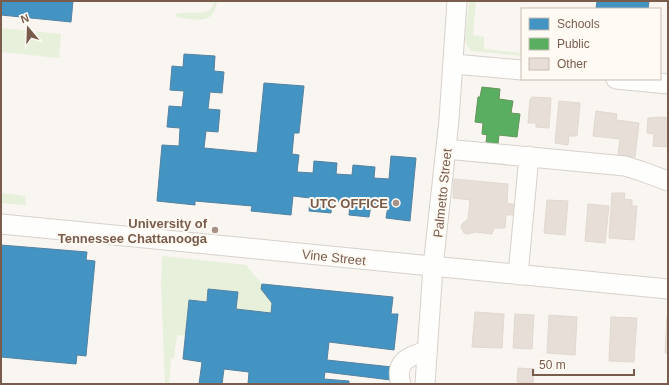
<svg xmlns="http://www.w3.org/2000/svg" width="669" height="385" font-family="Helvetica,sans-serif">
  <rect width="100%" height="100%" fill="#f9f5f0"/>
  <path fill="#e7f0db" d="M214 1H217C214 27 194 19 175 17L176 14C188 10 212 19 214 1Z
    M469 1H476L473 35 484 37V49L522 53V56L472 51C468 48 466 45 465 40Z
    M1 28 61 34 59 58 1 52Z
    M1 193 25 196 26 205 1 203Z
    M162 256 246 265 262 284 261 289 272 303 271 313 236 309 238 292 208 289 207 302 190 300 186 336 177 335 174 358H171L169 384H165L161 284Z"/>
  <path fill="#4393c3" stroke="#5482a0" d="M1 1H73L71 22 1 15Z
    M597 1H649L648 9H596Z
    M184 54 215 56 214 71 224 72 222 93 210 92 208 109 220 110 218 132 206 131 204 148 257 153 264 83 304 86 299 133H294L292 154 299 155 297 172 313 173 314 161 337 163 336 174 352 175 353 165 375 167 374 178 389 179 391 156 416 158 410 221 386 218 388 206 371 205 369 217 349 215 350 203 332 201 331 213 309 211 310 198 293 196 291 215 251 211 252 206 195 201V205L157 201 162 145 179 146 180 128 167 127 169 106 182 107 184 91 170 90 172 66 183 67Z
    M1 245 87 252 86 260 95 261 86 356 77 355 76 364 1 357Z
    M262 284 393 297 391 314H398L394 350 329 342 327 360 392 367 391 380 325 372 324 379 349 381V384H248L249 372 224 369 222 384H199L202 362 183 359 189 300 207 302 208 289 238 292 236 309 271 313 272 303 261 289Z"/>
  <path fill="#5aae61" stroke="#64955b" d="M482 87 500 89 499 99 513 101 511 113 520 114 517 137 499 135 498 144 486 142 487 135 482 134 483 123 475 122 478 97H480Z"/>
  <path fill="#e6ded7" stroke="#e2d8d2" d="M532 97 551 98 549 128 536 127V123H528L530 99H531Z
    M559 101 580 103 577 136H569L568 145 555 143Z
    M596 111 617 114 616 120 639 123 635 157 618 155 620 139 593 136Z
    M662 117 668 118V147L653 146 654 134 647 133 648 118Z
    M454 179 508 184 507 203 516 205 515 215H506L505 228H494L492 234 475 232 467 234 464 233 461 227 462 224 468 219 470 200 453 198Z
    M612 193H625L624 199 632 200V206H637L634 240 609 238Z
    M547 200 568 201 565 235 544 233Z
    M588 204 609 206 605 243 585 241Z
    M475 312 504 314 502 348 472 347Z
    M515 314 534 315 532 349 513 348Z
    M549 315 577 317 575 355 547 353Z
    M611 317 637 318 634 362 609 361Z
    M667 317H668V353H665Z
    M518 368 534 369 533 383 517 382Z"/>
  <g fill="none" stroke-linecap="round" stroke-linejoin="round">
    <defs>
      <path id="minor" d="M454 64 522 70
        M616 79 668 84
        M446 149 625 166 641 171 668 181
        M1 224 668 289
        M518 275 529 156
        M401 384C394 361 409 356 427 351
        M425 384 433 267 449 120 457 1"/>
    </defs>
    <use href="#minor" stroke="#d7d1cb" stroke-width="21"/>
    <use href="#minor" stroke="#fefefd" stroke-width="19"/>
  </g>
  <g fill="#a69286" stroke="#fffaf3" stroke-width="1.5">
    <circle cx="396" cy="203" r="4"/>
    <circle cx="215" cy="230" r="4"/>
  </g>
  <g text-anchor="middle" stroke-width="4" stroke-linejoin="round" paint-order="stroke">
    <g font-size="13" fill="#7a5c4d" stroke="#fffaf3">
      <text transform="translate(442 193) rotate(-84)" y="5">Palmetto Street</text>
      <text transform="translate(334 257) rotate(6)" y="5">Vine Street</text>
    </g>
    <g font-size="13" font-weight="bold" fill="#7a5c4d" stroke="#fffaf3" text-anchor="end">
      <text x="388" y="208">UTC OFFICE</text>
      <text x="207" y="228">University of<tspan x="207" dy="15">Tennessee Chattanooga</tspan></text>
    </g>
  </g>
  <rect width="669" height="385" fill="none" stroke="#7a5c4d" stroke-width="4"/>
  <rect x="521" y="8" width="140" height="72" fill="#fffaf3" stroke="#cabbb1"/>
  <rect x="529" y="18" width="20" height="12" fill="#4393c3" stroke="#cabbb1"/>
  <text x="557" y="28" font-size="12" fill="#7a5c4d">Schools</text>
  <rect x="529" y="38" width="20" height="12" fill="#5aae61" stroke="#cabbb1"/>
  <text x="557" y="48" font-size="12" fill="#7a5c4d">Public</text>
  <rect x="529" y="58" width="20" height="12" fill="#e6ded7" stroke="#cabbb1"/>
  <text x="557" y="68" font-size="12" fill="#7a5c4d">Other</text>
  <g transform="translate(28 28) rotate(341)" stroke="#fffaf3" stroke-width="3" paint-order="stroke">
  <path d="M0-3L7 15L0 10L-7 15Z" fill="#7a5c4d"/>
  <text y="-6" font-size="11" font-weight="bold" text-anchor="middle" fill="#7a5c4d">N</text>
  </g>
  <path d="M533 369v6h101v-6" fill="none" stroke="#7a5c4d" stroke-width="2"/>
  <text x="539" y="369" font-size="12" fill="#7a5c4d" stroke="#fffaf3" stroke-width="3" paint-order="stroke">50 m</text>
</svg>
